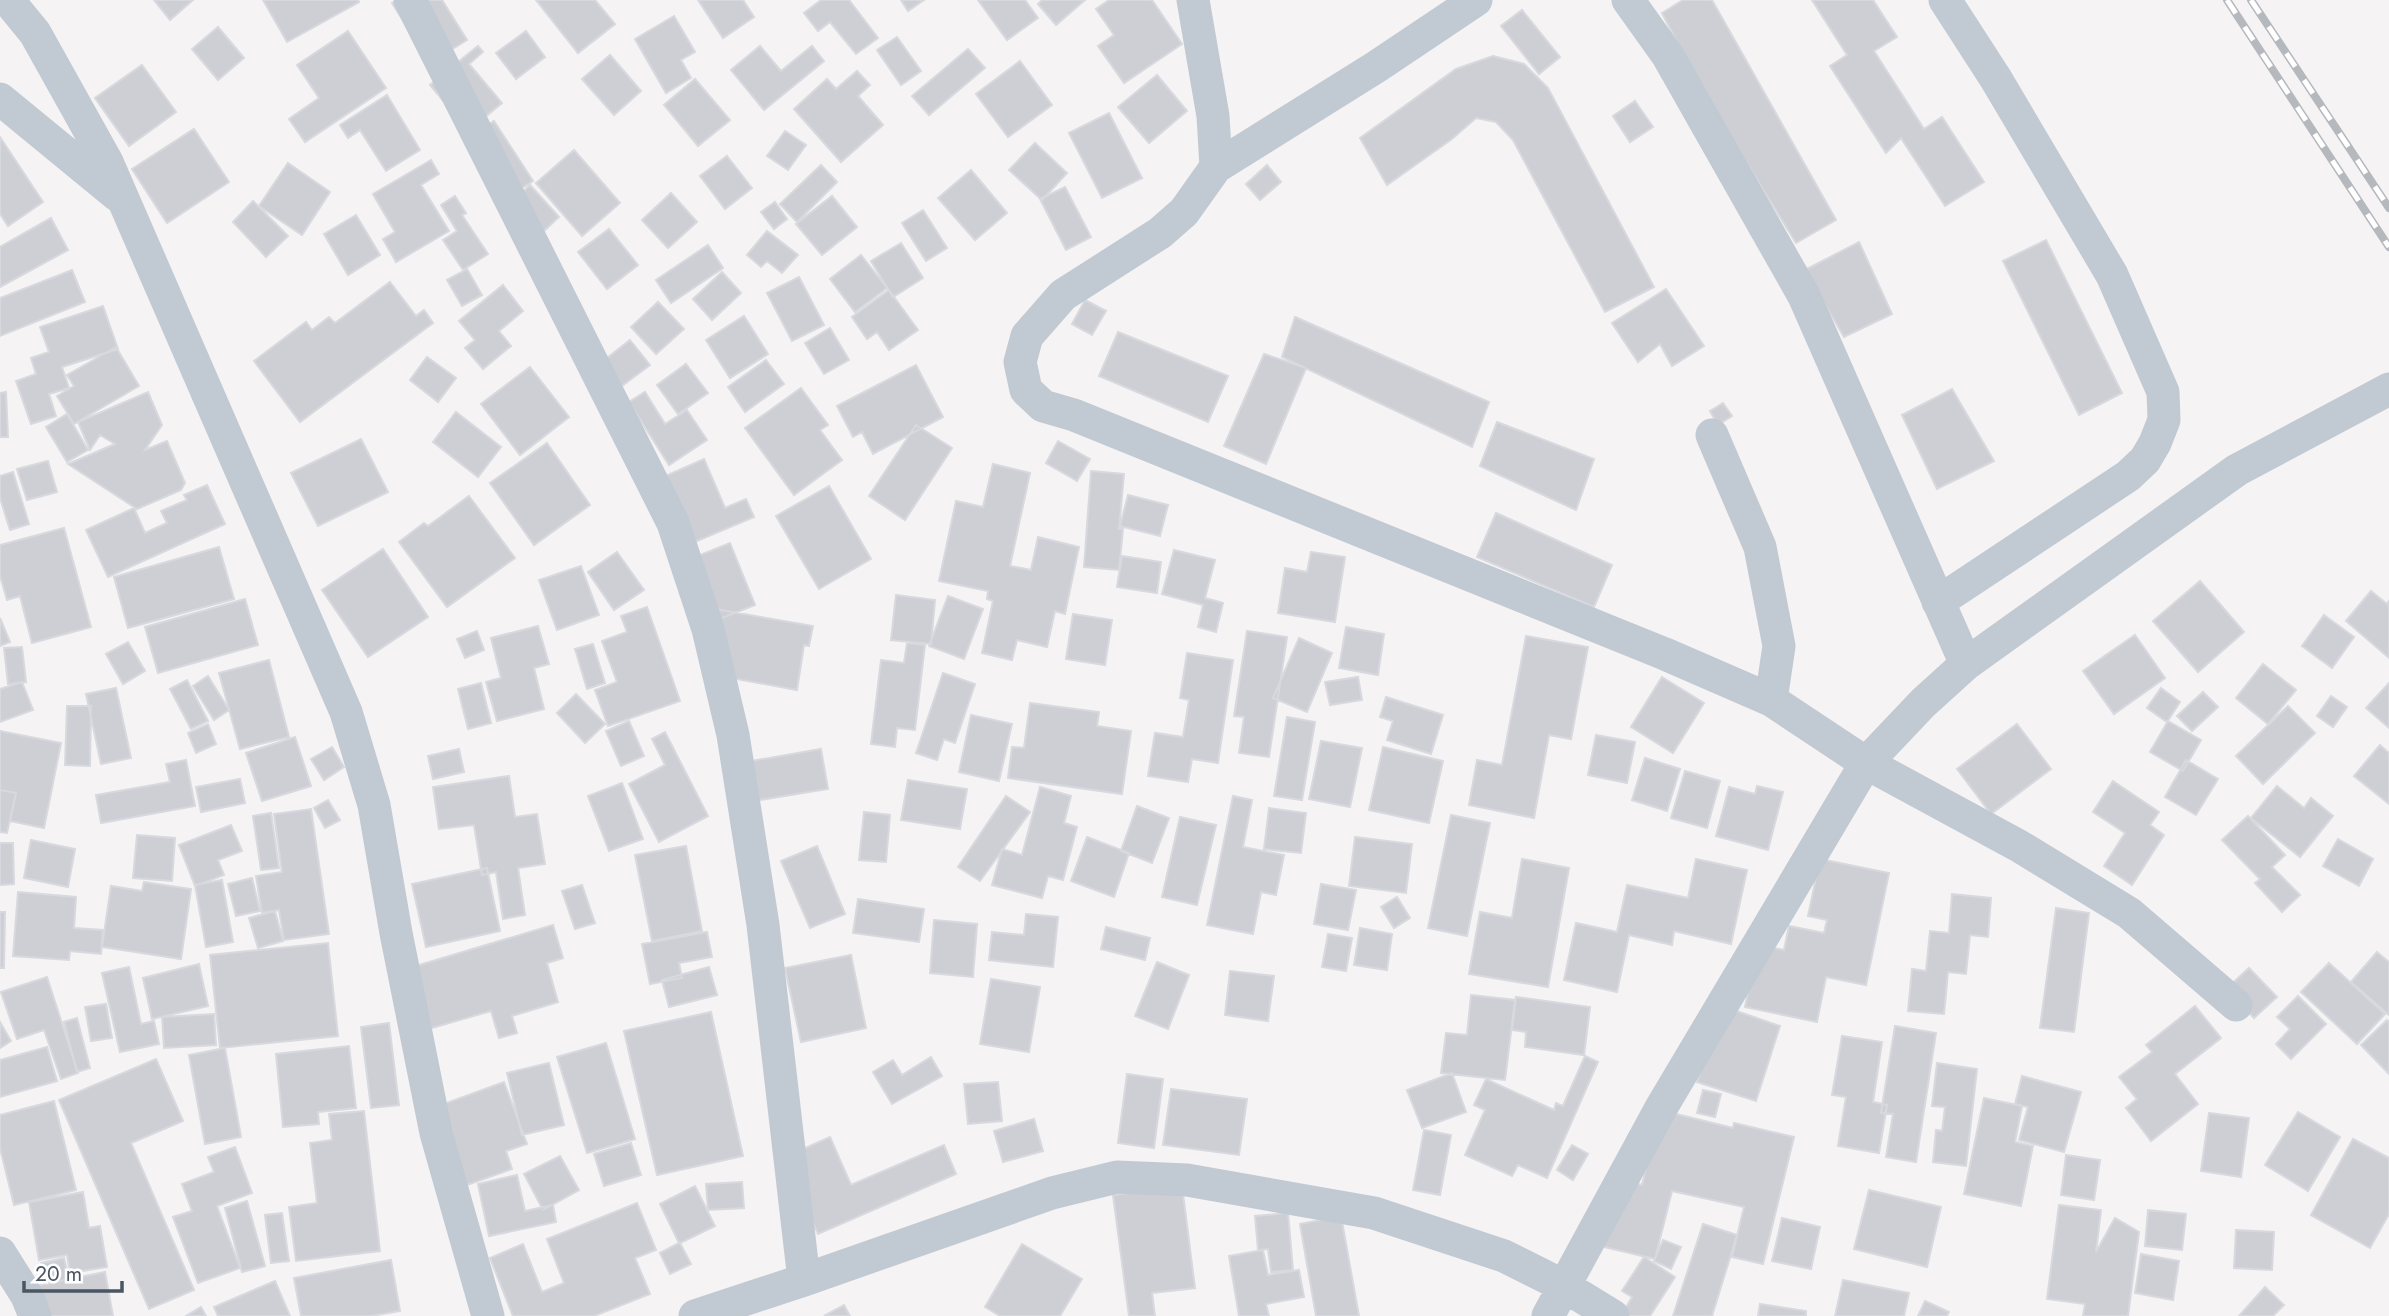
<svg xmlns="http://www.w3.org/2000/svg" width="2389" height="1316" font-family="Jost,sans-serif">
  <rect width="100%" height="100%" fill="#f5f3f3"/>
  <path fill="#cdcfd5" stroke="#d7d9de" stroke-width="2" d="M154 0H193L170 20Z
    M263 0H358L359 2 287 42Z
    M397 0H442L467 40 430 63 392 3Z
    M536 0H595L615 24 578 53Z
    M698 0H743L754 17 723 38Z
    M821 0H849L878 38 856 54 830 22 818 31 804 13Z
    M901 0H924L908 11Z
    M978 0H1025L1038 18 1007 40Z
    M1042 0H1085L1056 25 1038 4Z
    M1109 0H1152L1182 44 1124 83 1098 46 1114 35 1096 9Z
    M1683 0H1712L1836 220 1796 243 1703 92 1662 13Z
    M1812 0H1873L1897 37 1874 51 1924 129 1942 117 1984 182 1945 206 1901 138 1886 153 1830 66 1847 55Z
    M1522 10 1560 57 1539 74 1501 26Z
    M674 16 695 52 681 60 691 78 666 93 635 39Z
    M218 27 244 58 218 80 192 49Z
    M348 31 386 88 305 142 289 119 319 98 297 65Z
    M526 31 545 57 516 79 496 53Z
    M897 37 921 71 901 85 877 50Z
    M478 46 483 52 469 64 502 103 468 131 430 85Z
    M760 46 781 71 812 46 824 61 764 110 731 70Z
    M968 49 985 68 929 115 912 96Z
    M610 55 641 91 614 115 582 79Z
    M1493 56 1524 64 1548 88 1654 287 1605 312 1513 140 1496 122 1476 118 1452 139 1387 185 1360 138 1456 69Z
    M1020 61 1052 105 1008 137 976 94Z
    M142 65 176 112 129 146 95 98Z
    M857 71 870 85 858 96 883 125 841 162 794 109 827 79 836 89Z
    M1157 75 1187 111 1149 143 1118 107Z
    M695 79 730 120 698 146 664 105Z
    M387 95 420 150 386 171 360 130 348 138 340 125Z
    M1635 101 1653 127 1630 142 1613 116Z
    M1109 113 1142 178 1102 198 1069 133Z
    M494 121 533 181 502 201 464 141Z
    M194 129 229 182 167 223 132 169Z
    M785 131 806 145 788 170 767 156Z
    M0 137 43 202 8 226 0 214Z
    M1035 143 1067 173 1042 200 1009 170Z
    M574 150 620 203 582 236 536 183Z
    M727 156 752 188 725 209 700 176Z
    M431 160 439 174 421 185 449 231 396 262 383 239 395 232 373 194Z
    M288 163 330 192 302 235 259 206Z
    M821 165 837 182 797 222 780 204Z
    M1267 165 1281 182 1260 200 1246 184Z
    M971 170 1007 213 975 240 938 198Z
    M530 185 559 217 531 243 502 212Z
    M1065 187 1091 237 1066 250 1040 199Z
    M671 193 697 222 668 248 642 220Z
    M455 196 466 213 462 215 488 254 463 270 443 240 457 231 441 205Z
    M832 196 857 227 822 255 796 224Z
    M253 201 288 236 266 257 233 222Z
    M775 202 787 219 774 229 761 212Z
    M923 210 947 248 926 261 902 223Z
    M356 215 380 255 348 275 324 234Z
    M51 218 68 250 0 287V247Z
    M609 229 638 265 607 289 578 252Z
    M767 231 798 255 782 273 767 261 761 267 747 255Z
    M2046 240 2122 393 2079 415 2003 261Z
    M1859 242 1892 314 1844 337 1805 270Z
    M901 243 923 278 893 297 871 261Z
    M708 245 723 268 671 303 656 280Z
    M861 255 887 288 855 312 830 279Z
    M467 269 482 295 462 306 447 280Z
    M72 270 85 302 0 336V298Z
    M722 272 741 293 712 320 693 299Z
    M799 277 824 325 792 341 767 293Z
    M390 282 416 316 424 310 433 323 300 422 254 361 306 322 312 330 329 317 335 323Z
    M503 285 523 311 499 331 511 346 483 369 465 348 475 340 459 321Z
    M1666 289 1704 346 1672 366 1660 344 1638 362 1612 323Z
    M889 290 918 330 889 350 877 332 867 339 852 317Z
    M1085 300 1106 311 1092 335 1072 324Z
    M658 302 684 329 656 354 631 327Z
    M103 306 118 349 62 367 69 388 49 394 56 416 31 424 16 381 36 374 31 358 49 352 40 327Z
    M744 316 768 354 730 378 706 340Z
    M1295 317 1489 402 1472 447 1282 357Z
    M830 328 849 360 824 374 805 343Z
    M1118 332 1228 376 1208 422 1099 376Z
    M630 340 650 365 615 391 597 366Z
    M116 347 139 386 74 424 57 396 74 386 67 375Z
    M1264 354 1306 368 1266 464 1224 446Z
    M427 357 456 378 438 402 410 380Z
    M766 360 784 384 745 412 728 387Z
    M686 364 708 393 678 414 657 385Z
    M916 365 943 417 873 454 862 432 853 437 837 406Z
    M530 367 569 417 520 455 481 404Z
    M801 388 828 425 820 430 842 460 794 495 745 428Z
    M1952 389 1994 461 1937 489 1902 415Z
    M6 392 8 437H0V393Z
    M148 392 162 425 145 450 167 441 185 483 181 490 137 509 68 464 115 444 100 435 90 450 78 422Z
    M645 392 665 424 687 410 707 440 669 465 629 402Z
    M1723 403 1732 416 1718 425 1710 411Z
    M456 412 501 447 478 477 433 442Z
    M67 414 88 450 67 462 46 427Z
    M1497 422 1594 459 1576 510 1480 466Z
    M916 425 952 448 905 520 869 496Z
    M361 439 388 492 318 526 291 473Z
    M1058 441 1090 459 1077 481 1046 463Z
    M547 443 590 505 534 545 490 483Z
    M704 459 725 508 746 499 754 517 683 547 654 481Z
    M48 461 57 492 27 500 17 469Z
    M993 464 1030 473 1010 566 1031 570 1038 537 1079 547 1065 614 1055 611 1047 647 1017 640 1012 660 982 653 993 601 987 599 988 591 939 581 956 501 983 507Z
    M1091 471 1124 474 1119 529H1123L1119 570 1084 567Z
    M13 472 29 524 10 530 0 498V476Z
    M207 485 225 524 108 577 86 530 134 508 145 533 167 523 161 511 187 500 184 495Z
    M829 486 871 559 819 589 776 516Z
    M1128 495 1168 505 1160 536 1120 526Z
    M469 496 515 558 447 607 399 542 424 523 428 526Z
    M1496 513 1612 565 1594 607 1477 557Z
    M64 528 91 627 32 643 20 596 7 600 0 576V545Z
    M730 543 755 605 705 625 680 563Z
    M219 547 234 599 128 628 114 577Z
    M383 549 428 617 368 657 322 590Z
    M1174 550 1215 560 1205 598 1223 603 1216 632 1198 627 1203 605 1162 594Z
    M617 552 644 590 614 610 588 572Z
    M1311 552 1345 557 1335 622 1278 613 1285 568 1307 572Z
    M1122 556 1161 562 1157 593 1117 587Z
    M581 566 599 615 557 630 539 580Z
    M2200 581 2244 632 2198 672 2153 621Z
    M2371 591 2387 604 2389 601V658L2346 621Z
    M896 595 935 600 931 644 891 640Z
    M948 596 983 609 964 659 929 646Z
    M245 599 258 645 158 673 145 627Z
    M647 607 680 701 608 726 595 690 617 682 602 641 627 632 621 616Z
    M715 609 813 626 809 646 804 645 797 690 704 673Z
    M1073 614 1112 620 1105 665 1066 659Z
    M2324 615 2354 637 2332 668 2302 646Z
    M0 618 10 642 0 646Z
    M538 626 549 664 534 668 544 709 497 721 486 682 501 678 491 638Z
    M1346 627 1384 634 1378 675 1339 668Z
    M477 631 484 650 465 658 457 639Z
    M1247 631 1287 637 1269 757 1239 753 1244 717 1234 716Z
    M2135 635 2165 678 2114 714 2083 671Z
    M1526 636 1588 647 1571 739 1549 735 1534 818 1469 805 1477 760 1502 765Z
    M1299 638 1332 653 1307 712 1273 698Z
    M128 642 145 671 123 684 106 654Z
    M907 643 925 645 915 730 897 728 895 747 871 744 881 660 904 663Z
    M593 644 605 683 587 689 575 649Z
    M22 647 26 682 8 684 4 648Z
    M1187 653 1233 660 1218 763 1192 759 1188 782 1148 776 1155 733 1183 737 1189 700 1180 698Z
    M269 660 289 737 240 749 219 673Z
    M2263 664 2296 690 2268 724 2236 698Z
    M943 673 975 684 955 743 944 739 937 760 916 753Z
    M208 676 229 710 214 720 193 686Z
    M1358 677 1362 700 1330 705 1325 682Z
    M1662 677 1704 703 1673 753 1631 727Z
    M187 680 208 721 191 729 170 689Z
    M22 682 33 710 0 722V689Z
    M481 683 491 723 468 729 458 689Z
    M2389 683V728L2366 708Z
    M116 688 131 758 101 764 86 694Z
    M2161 688 2180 702 2167 722 2147 708Z
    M2203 692 2218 707 2192 731 2177 716Z
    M576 694 605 724 585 743 557 713Z
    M2331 696 2347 707 2333 727 2317 716Z
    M1386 697 1443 715 1431 754 1387 740 1393 721 1380 717Z
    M1030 703 1099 712 1097 726 1131 731 1122 794 1008 778 1012 747 1024 748Z
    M67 706H91L90 766 65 765Z
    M2288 706 2315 733 2263 784 2236 756Z
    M971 715 1012 724 999 781 959 772Z
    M1287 717 1315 722 1302 800 1274 796Z
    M629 721 644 756 621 766 606 731Z
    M2168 721 2201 740 2183 771 2150 752Z
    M208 724 216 744 196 753 188 733Z
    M2017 724 2051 769 1991 814 1957 769Z
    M0 731 61 743 44 828 10 821 16 793 0 790Z
    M665 732 708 816 659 842 629 784 665 765 652 739Z
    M1596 735 1635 742 1627 783 1588 775Z
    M295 737 311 786 262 801 246 753Z
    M1321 741 1362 748 1350 807 1309 799Z
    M2380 745 2389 753V804L2354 776Z
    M332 747 344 767 324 780 311 759Z
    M1383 747 1443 761 1429 823 1369 810Z
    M459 749 464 772 433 779 428 756Z
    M821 749 828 789 741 803 734 764Z
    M1645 758 1680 769 1667 811 1632 800Z
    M186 760 195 806 101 823 96 795 170 782 166 764Z
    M2186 760 2218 779 2196 815 2165 797Z
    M1685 771 1720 781 1707 828 1671 818Z
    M509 776 515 817 537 814 545 864 518 868 525 915 503 919 496 872 482 875 474 825 439 829 433 787Z
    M240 779 245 803 201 812 196 787Z
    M908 780 967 789 960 829 901 820Z
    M2113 781 2159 812 2150 825 2164 835 2132 885 2104 866 2125 833 2093 812Z
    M622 783 643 839 609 851 588 796Z
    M1757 786 1783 792 1768 850 1716 836 1729 787 1755 794Z
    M2277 786 2304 808 2311 798 2333 816 2300 857 2251 818Z
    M1040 787 1071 796 1064 823 1077 827 1063 880 1048 876 1042 898 992 885 1002 849 1022 855Z
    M0 790 16 793 7 833 0 832Z
    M1006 796 1030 812 980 881 958 867Z
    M1233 796 1252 800 1243 847 1284 855 1276 895 1261 892 1253 934 1207 925Z
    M328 800 340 820 325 828 314 808Z
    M1137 806 1169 818 1152 863 1121 851Z
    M1269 808 1306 813 1301 853 1264 849Z
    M311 809 329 934 284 940 279 910 262 913 256 876 282 872 274 814Z
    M864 812 890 815 886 862 859 860Z
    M271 813 279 868 261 870 253 816Z
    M1451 815 1490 823 1467 936 1428 928Z
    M2248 816 2285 855 2272 867 2300 895 2282 912 2255 883 2260 879 2222 840Z
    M1180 817 1216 825 1197 905 1162 897Z
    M231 825 242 851 218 860 224 875 195 886 179 845Z
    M137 835 175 838 172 881 133 878Z
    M1087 837 1129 853 1114 897 1071 881Z
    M1355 837 1412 844 1406 893 1349 886Z
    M2338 839 2373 859 2359 886 2323 866Z
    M31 840 75 849 68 887 24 878Z
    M0 843H13L14 884 0 885Z
    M686 846 702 931 652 941 635 855Z
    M817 846 845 914 810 928 781 861Z
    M1522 859 1569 868 1548 987 1469 974 1480 912 1512 918Z
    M1696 859 1747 870 1731 944 1674 931 1672 945 1629 935 1617 992 1564 980 1576 923 1617 932 1627 885 1688 898Z
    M1820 859 1889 873 1866 985 1826 977 1817 1022 1745 1007 1758 945 1784 950 1789 926 1824 933 1827 920 1808 916Z
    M487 868 500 931 426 947 412 884Z
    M252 878 260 911 236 916 228 884Z
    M222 880 233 942 206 947 195 885Z
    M144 882 191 889 181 959 102 947 111 886 142 891Z
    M1321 884 1356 890 1348 930 1314 924Z
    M582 885 595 923 575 929 562 891Z
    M18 892 76 897 74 928 103 930 101 954 70 951 69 960 13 956Z
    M1952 894 1991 898 1988 937 1970 935 1966 974 1948 972 1944 1014 1908 1011 1912 969 1926 971 1930 931 1949 933Z
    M1397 897 1410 918 1394 928 1381 907Z
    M858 899 924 909 919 942 853 933Z
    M2056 908 2089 913 2074 1032 2040 1028Z
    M275 911 283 941 258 948 249 918Z
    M0 912H5L4 968H0Z
    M1026 914 1058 917 1053 967 989 960 992 932 1024 935Z
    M934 920 977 924 973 977 930 973Z
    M553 925 563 958 547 963 558 1002 512 1016 517 1033 499 1038 491 1011 425 1030 406 969Z
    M1106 927 1150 938 1145 960 1101 949Z
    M1360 928 1392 934 1387 970 1354 965Z
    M707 932 712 957 679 963 682 978 650 984 642 944Z
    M1328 934 1352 938 1346 971 1322 967Z
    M328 943 338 1036 220 1048 210 955Z
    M2377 952 2389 962V1015L2351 982Z
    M851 955 866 1028 801 1042 785 968Z
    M1157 962 1189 975 1168 1029 1135 1016Z
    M2329 963 2385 1014 2357 1044 2301 992Z
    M199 964 208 1006 152 1019 143 978Z
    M129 967 141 1024 154 1021 159 1044 120 1052 102 973Z
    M709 967 717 995 669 1007 662 980Z
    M2249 968 2277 997 2254 1018 2226 989Z
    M1230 971 1274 976 1268 1021 1225 1015Z
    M47 977 78 1073 61 1079 44 1030 17 1039 1 992Z
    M991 979 1040 987 1029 1052 980 1044Z
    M1471 995 1515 1000 1505 1080 1441 1073 1446 1033 1467 1035Z
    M2298 996 2326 1024 2291 1059 2276 1044 2290 1029 2277 1017Z
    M1516 997 1590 1007 1584 1055 1525 1047 1526 1032 1512 1030Z
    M106 1004 112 1038 91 1041 85 1007Z
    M1722 1006 1780 1026 1756 1101 1697 1082Z
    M2195 1006 2221 1038 2175 1074 2198 1104 2151 1141 2126 1108 2137 1099 2119 1077 2152 1052 2146 1045Z
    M711 1012 743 1156 657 1175 624 1031Z
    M214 1014 216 1045 164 1048 162 1017Z
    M77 1018 90 1068 77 1072 64 1022Z
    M2387 1020 2389 1022V1074L2361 1045Z
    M0 1022 11 1041 0 1048Z
    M389 1023 399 1105 371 1108 361 1027Z
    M1895 1026 1936 1033 1916 1162 1886 1157 1893 1114 1881 1113Z
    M1842 1036 1882 1042 1873 1102 1887 1105 1879 1153 1838 1146 1846 1097 1832 1095Z
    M606 1043 635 1139 587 1153 557 1057Z
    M349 1046 356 1108 318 1112 319 1124 283 1127 276 1054Z
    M47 1047 57 1081 0 1097V1060Z
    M225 1048 241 1137 205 1144 189 1055Z
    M1585 1056 1598 1062 1547 1178 1518 1165 1512 1176 1465 1155 1485 1110 1474 1105 1486 1079 1554 1110 1556 1103 1563 1106Z
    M931 1057 942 1076 892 1104 873 1072 893 1060 902 1075Z
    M156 1059 183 1121 131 1143 194 1290 149 1309 59 1100Z
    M549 1063 564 1125 522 1135 507 1073Z
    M1937 1063 1977 1069 1966 1166 1933 1162 1936 1130 1942 1131 1945 1107 1932 1106Z
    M1452 1073 1466 1112 1422 1128 1407 1090Z
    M1127 1074 1163 1079 1154 1148 1118 1143Z
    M2022 1076 2081 1092 2064 1152 2019 1140 2028 1107 2015 1104Z
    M504 1082 527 1144 506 1151 512 1169 467 1185 438 1106Z
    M998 1082 1002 1121 968 1124 964 1084Z
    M1171 1089 1247 1099 1239 1155 1163 1145Z
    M1703 1090 1721 1094 1715 1117 1697 1113Z
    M1984 1098 2022 1106 2015 1142 2033 1146 2021 1206 1964 1194Z
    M54 1101 76 1190 14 1205 0 1148V1115Z
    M1660 1110 1733 1128 1734 1123 1794 1137 1763 1264 1732 1257 1744 1207 1672 1191 1655 1259 1600 1246 1616 1178 1642 1185Z
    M364 1111 380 1251 296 1261 289 1207 317 1203 310 1143 332 1140 329 1114Z
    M2298 1112 2340 1137 2308 1191 2265 1165Z
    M2209 1113 2249 1118 2241 1177 2201 1171Z
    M1034 1119 1043 1151 1003 1162 994 1131Z
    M1424 1130 1451 1135 1440 1195 1413 1190Z
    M830 1137 851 1185 944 1145 956 1174 818 1234 785 1157Z
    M2353 1139 2389 1158V1214L2370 1248 2311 1215Z
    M631 1143 641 1175 604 1186 594 1154Z
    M1572 1145 1588 1154 1573 1180 1557 1170Z
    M235 1147 252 1193 217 1206 240 1268 198 1283 173 1217 192 1211 182 1184 214 1172 208 1157Z
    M2066 1155 2100 1160 2094 1200 2061 1195Z
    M560 1156 579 1190 543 1210 524 1174Z
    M517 1175 525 1211 553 1205 556 1222 489 1236 478 1184Z
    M742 1182 744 1208 708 1210 706 1184Z
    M695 1186 715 1226 680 1243 691 1264 670 1274 660 1253 679 1243 660 1204Z
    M1182 1186 1195 1288 1152 1293 1155 1316H1129L1113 1195Z
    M1869 1190 1941 1207 1927 1267 1854 1249Z
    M83 1192 89 1228 100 1226 107 1267 70 1273 67 1255 39 1260 29 1202Z
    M247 1201 265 1266 242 1272 225 1208Z
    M637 1203 656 1250 635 1258 650 1294 594 1316H513L490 1258 523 1244 542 1292 564 1283 547 1239Z
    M2059 1205 2101 1210 2096 1252 2115 1218 2139 1232 2128 1316H2083L2085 1304 2047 1299Z
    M2148 1210 2186 1214 2182 1250 2145 1246Z
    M282 1213 289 1261 271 1263 265 1215Z
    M1288 1213 1293 1270 1271 1272 1268 1249 1258 1250 1255 1216Z
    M1341 1216 1359 1316H1316L1300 1224Z
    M1782 1218 1820 1227 1811 1269 1772 1261Z
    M1703 1224 1737 1235 1712 1316H1673Z
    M2236 1230 2274 1232 2272 1270 2234 1268Z
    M1663 1240 1681 1247 1671 1269 1654 1261Z
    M1022 1244 1082 1279 1060 1316H1000L985 1307Z
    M1263 1250 1268 1275 1299 1270 1304 1297 1266 1304 1269 1316H1239L1229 1256Z
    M2141 1254 2179 1261 2173 1300 2135 1293Z
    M1644 1257 1675 1277 1650 1316H1621L1632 1297 1622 1291Z
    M64 1258 69 1279 47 1284 41 1263Z
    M391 1260 400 1311 371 1316H301L294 1278Z
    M105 1272 113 1316H41L35 1286Z
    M1843 1280 1909 1293 1904 1316H1835Z
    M275 1281 290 1316H218L214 1307Z
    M2265 1287 2284 1305 2273 1316H2239Z
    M1925 1301 1949 1312 1947 1316H1918Z
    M1760 1304 1806 1311V1316H1758Z
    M844 1305 850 1316H824Z
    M201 1307 206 1316H186Z"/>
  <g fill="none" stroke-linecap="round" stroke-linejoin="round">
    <path stroke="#c1cad2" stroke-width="33" d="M8 0 35 33 107 162 346 712 374 805 396 933 436 1133 488 1316
      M410 0 673 523 708 629 733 735 763 925 804 1280
      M1193 0 1213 116 1216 167 1184 212 1160 233 1063 295 1027 336 1020 362 1026 390 1043 406 1074 415 1665 654 1771 700 1866 763 2019 846 2129 913 2236 1005
      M1628 0 1668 56 1804 296 1966 664
      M0 99 117 195
      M1216 167 1376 67 1476 0
      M1712 435 1760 547 1779 646 1771 700
      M1938 602 2128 476 2145 460 2155 443 2164 420 2163 392 2112 275 1996 79 1945 0
      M0 1253 27 1296 35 1316
      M695 1316 804 1280 1052 1193 1117 1177 1187 1180 1374 1213 1504 1256 1564 1286 1613 1316
      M1548 1316 1661 1108 1866 763 1923 703 1966 664 2237 470 2389 389"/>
    <defs>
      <path id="rail" d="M2227 0 2389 247
        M2251 0 2389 208"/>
    </defs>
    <use href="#rail" stroke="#b5b8bd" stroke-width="8"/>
    <use href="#rail" stroke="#fff" stroke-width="5" stroke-dasharray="16" stroke-linecap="butt"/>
  </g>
  <path d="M24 1281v10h98v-10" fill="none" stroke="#4a5661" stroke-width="3.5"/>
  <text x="35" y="1281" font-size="21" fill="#4a5661" stroke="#ffffff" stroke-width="5" paint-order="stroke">20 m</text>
</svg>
